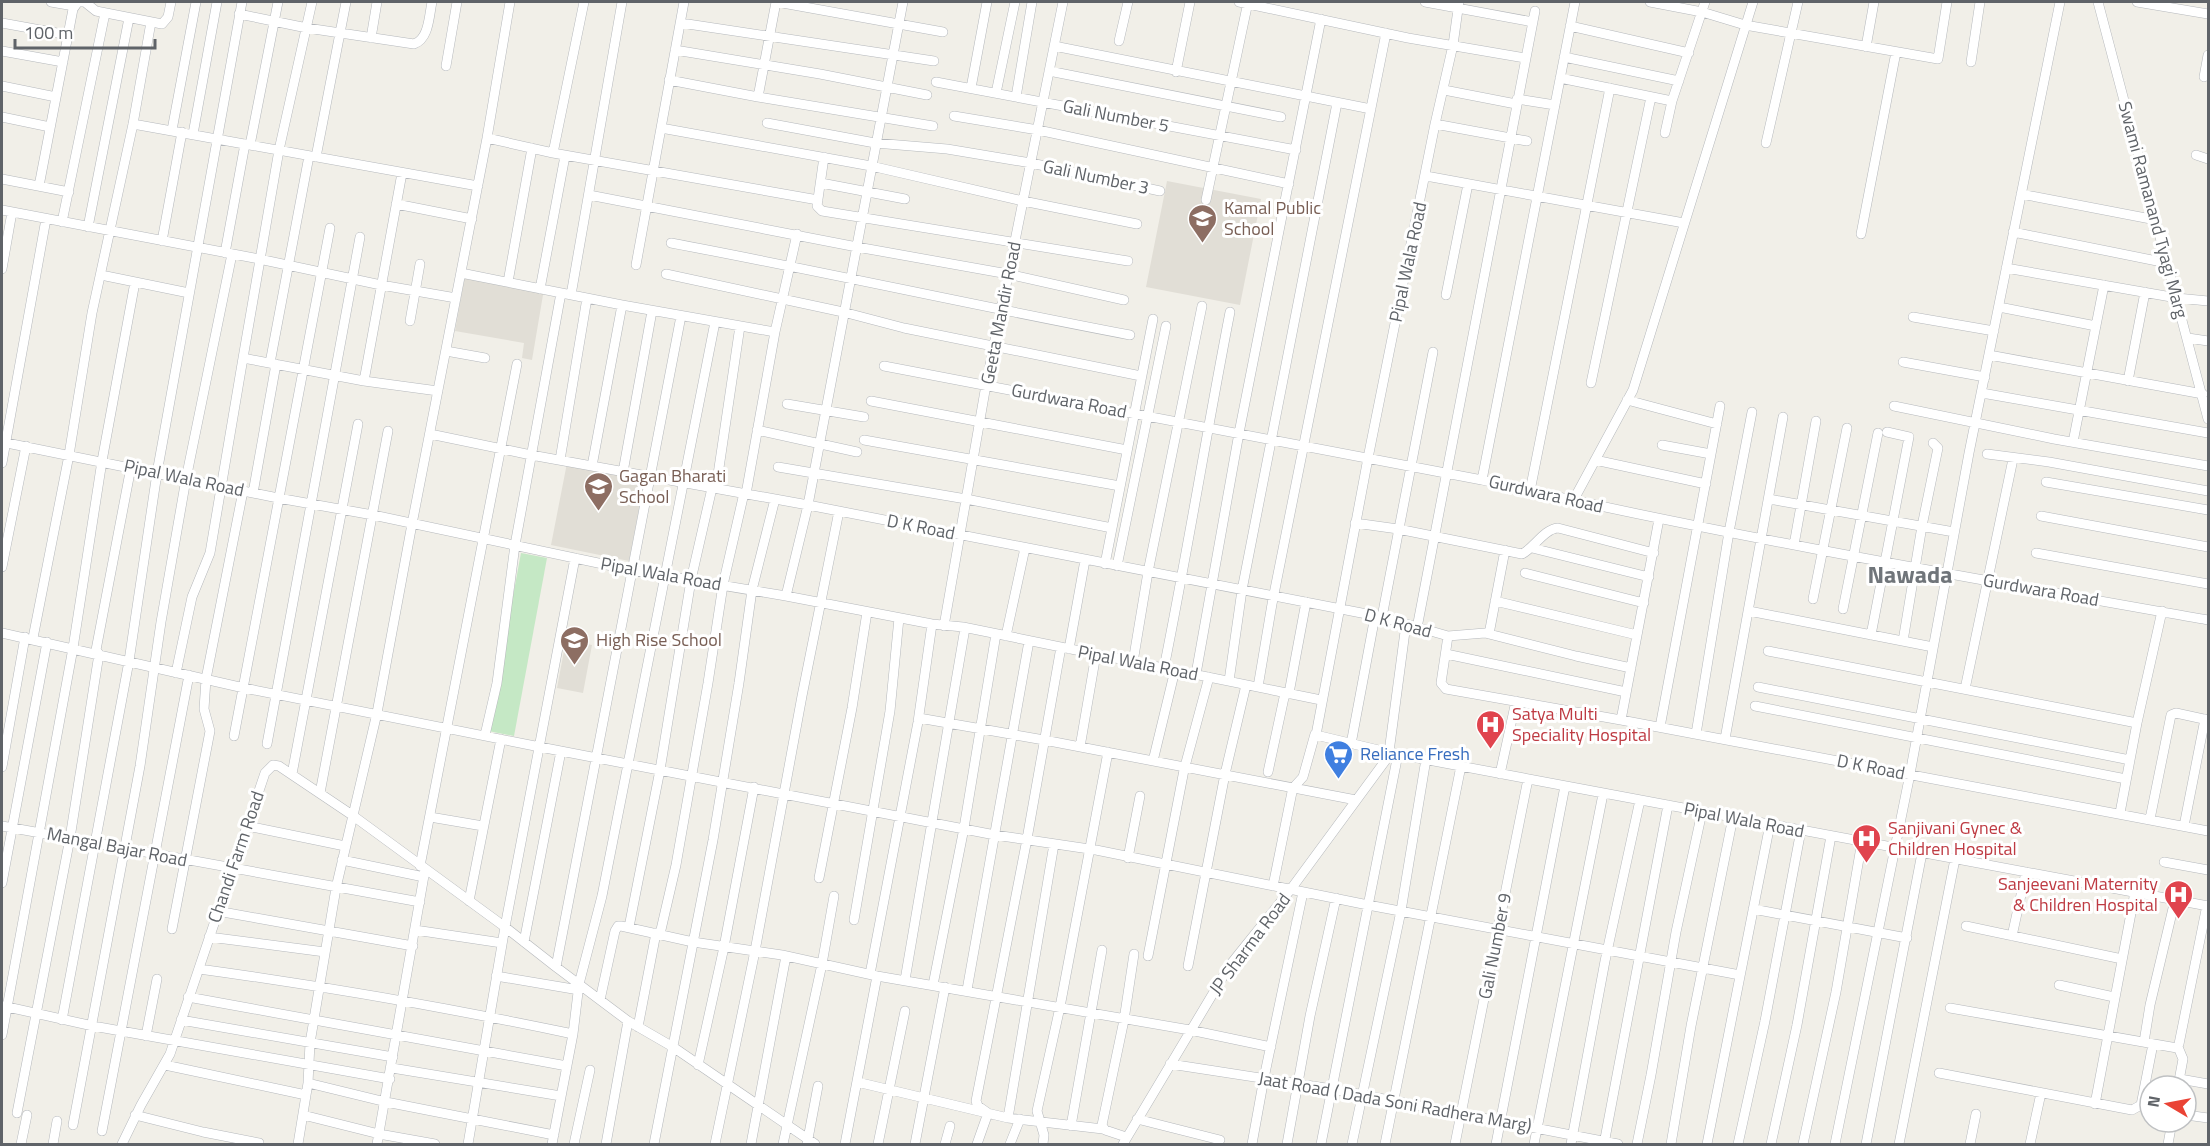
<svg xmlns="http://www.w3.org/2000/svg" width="2210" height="1146" font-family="'Titillium Web',sans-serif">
  <rect width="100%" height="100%" fill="#f1efe8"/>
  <path fill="#e1ded6" d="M1167 181 1261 199 1240 305 1146 287Z
    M465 275 544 289 532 360 522 358 524 343 455 331Z
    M567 463 645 477 629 561 551 545Z
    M566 640 592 645 583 693 557 688Z"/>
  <path fill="#c5e8c5" d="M521 553 547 558 514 736 488 731Z"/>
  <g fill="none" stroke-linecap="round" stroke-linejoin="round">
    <defs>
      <path id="minor" d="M51 2 74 6
        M312 2 279 150 243 358 364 381
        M777 2 943 32
        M1239 2 1408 38 1525 58
        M1425 2 1533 22
        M1459 2 1453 45 1435 124 1368 458 1316 735 1391 753 1582 789 2208 906
        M1650 2 1702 12 1745 25 1938 59 1947 2
        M2098 2 2208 419
        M2137 2 2208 14
        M86 3 96 11 162 24 168 17 171 2
        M239 14 307 28 414 44C429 39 429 16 432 2
        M2 23 68 35
        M681 23 934 61
        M1570 26 1689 53
        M371 38 377 2
        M1119 41 1128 2
        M1054 46 1371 109
        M1866 47 1874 2
        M675 50 820 74 927 95
        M2 51 63 62
        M1564 57 1679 81
        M1971 62 1980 2
        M446 66 457 2
        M1049 71 1281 117
        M1176 72 1190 2
        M2204 77 2208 55
        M1560 78 1672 101
        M669 80 758 97 933 126
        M936 82 1296 150
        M2 86 56 97
        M971 88 987 2
        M1444 90 1516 104
        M996 93 1015 2
        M758 97 776 2
        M1016 97 1032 2
        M1517 99 1555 105
        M954 116 1038 130 1289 184
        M2 117 50 127
        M767 123 875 143 947 149 1031 163 1160 191
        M133 124 478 186
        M1435 124 1527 141
        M661 128 871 166 1023 201 1137 224
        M172 130 196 2
        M1665 133 1672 101 1705 2
        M193 134 217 2
        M487 138 553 153 584 2
        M1766 143 1798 2
        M250 145 278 2
        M553 153 818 200
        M2196 155 2208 159
        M316 157 346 2
        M824 157 817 206 822 211 1128 261
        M402 173 364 381 438 391
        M1426 176 1684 223
        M2 179 69 192
        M821 183 905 199
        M39 186 73 9 78 2H89
        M2021 194 2156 220
        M589 195 857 247 1008 274 1124 300
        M1206 200 1248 2
        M396 204 472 219
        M2 210 259 259 381 285 456 298
        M62 222 105 13
        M88 227 129 18
        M2013 232 2167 263
        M1861 234 1896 52
        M162 241 182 132
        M671 243C825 272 977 306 1130 335
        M225 253 245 144
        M636 265 684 2
        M2006 268 2177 298 2208 301
        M2 269 12 212
        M461 273 622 305 775 332
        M666 274 843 312 904 328 1141 376
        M101 275 189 293
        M508 282 532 148
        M540 289 565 156
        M571 295 622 2
        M1446 295 1468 184
        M1999 307 2096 326
        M681 316 556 967 628 1021 673 1047 815 1144
        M1913 317 1994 331
        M410 321 420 264
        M2188 338 2208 341
        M446 351 485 358
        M1989 355 2203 394
        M1903 362 1985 377
        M270 363 309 156
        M884 366 1482 480C1722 535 1965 577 2208 620
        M2128 381 2145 292
        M1591 383 1651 97
        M1982 393 2208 433
        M1627 400 1717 424
        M871 401 1127 450
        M787 404 864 417
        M1894 406 2054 439 2208 466
        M757 430 857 452
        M430 434 531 455 808 505 1382 617 1448 636 1441 683 1446 689 1621 720 2208 831
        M864 440 1120 486
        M2 442 278 498 373 515 631 570 786 596 932 624 963 627 1321 700
        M2073 442 2104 285
        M1662 445 1711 454
        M1987 454 2049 462 2208 491
        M560 460 587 298
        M1595 460 1706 484
        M2 463 46 219
        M592 466 622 305
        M778 467 966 499 1112 528
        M623 472 652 311
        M1482 480 1575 2
        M2046 482 2208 510
        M716 488 740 326
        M1530 491 1610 88
        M253 493 276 364
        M746 494 775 332 797 234
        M1769 499 1954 532
        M1573 501 1633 390 1753 2
        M2041 516 2208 547
        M1355 523 1398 529 1522 554C1534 548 1544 529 1558 528L1654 553
        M1794 545 1816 421
        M1532 548 1649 577
        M2036 553 2208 584
        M1105 564 1153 319
        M1117 566 1166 326
        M2 567 26 446
        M1525 573 1644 603
        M786 596 808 505 903 2
        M1813 599 1847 428
        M1495 601 1637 635
        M1843 609 1878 433
        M1749 611 1933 647
        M1382 617 1433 352
        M944 626 986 385 1063 2
        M1417 628 1535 11
        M2 633 244 688 540 747 995 835 1096 850 1368 905 1740 975
        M1489 634 1505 550
        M1871 635 1909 437 1887 432
        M1006 636 1025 548
        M1448 636 1485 633 1576 656 1631 668
        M33 638 69 455 92 313 133 124 151 22
        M1903 641 1922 526 1938 448 1933 443
        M1069 649 1085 560
        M1768 651 2137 723
        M1446 654 1626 692
        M1133 662 1148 572 1202 306
        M1164 668C1188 549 1207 430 1230 312
        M176 673 192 597 210 553 243 358
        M1196 674 1239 433 1321 19
        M1229 681 1242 590 1337 103
        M1258 687 1272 604 1386 33
        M1758 687 2130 760
        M1965 689 2013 459
        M1289 693 1306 602
        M1755 706 2126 779
        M919 718 1044 740 1356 800
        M1621 720 1659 519
        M1660 727 1720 406
        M1696 734 1729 532 1752 412
        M485 735 497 683 515 545 561 293
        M234 736 330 228
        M1725 739 1783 417
        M267 744 360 237
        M1351 744 1375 616
        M1080 747 1096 654
        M1389 752 1406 624
        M1153 761 1175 670
        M2 767 25 637
        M1268 772 1285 693
        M292 774 358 424
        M1500 774 1516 701
        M320 793 388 431
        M2120 813 2137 723 2162 611
        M430 817 483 826
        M2150 819 2171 715 2176 713 2208 720
        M2 826 420 902
        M247 826 345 846
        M2184 826 2205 719
        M1128 858 1140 796
        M342 860 424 877
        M2164 862 2208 870
        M420 866 517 364
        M819 878 852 708 867 612
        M2 883 47 642
        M1273 886 1292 792 1293 788 1303 777 1315 734
        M469 901 501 739
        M1753 909 1907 938
        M217 911 413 946
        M854 920 890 711 899 618
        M1966 926 2122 959
        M629 927 660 770 691 580 712 488
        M172 929 210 731 204 709 206 679 243 491
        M415 930 502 943
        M660 934 676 865 708 683 723 585 744 493
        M2012 936 2026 872
        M209 937 325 952
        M524 942 561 751
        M1148 956 1184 770 1209 677
        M1188 966 1225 774 1246 685
        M199 969C324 986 449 1008 573 1034
        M870 974 918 722 932 624
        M496 976 579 990
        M905 980 965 628
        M933 985 964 828 996 634
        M2059 985 2114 997
        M967 990 1029 641
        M188 997 567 1066
        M600 1000 615 931 618 926H621L693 942 782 955 877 976 1190 1030 1271 1047
        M3 1006 93 1026 390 1079
        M1950 1008 2177 1048 2179 1044 2207 905
        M62 1020 129 661 157 473 242 2
        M181 1020 393 1057
        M638 1027 656 933
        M2 1035 73 648 102 461 135 282
        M146 1036 157 979
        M2144 1042 2150 1005 2175 900
        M2178 1047 2183 1059 2178 1086
        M1170 1064 1332 1089 1618 1144
        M165 1065 306 1095
        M698 1065 724 947 754 787
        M392 1068 561 1096
        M1939 1073 2132 1110 2141 1105 2153 1044
        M2180 1079 2208 1084
        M857 1082 1008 1118 1103 1129
        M308 1083 386 1102 554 1135
        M2095 1104 2135 892
        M17 1113 70 838 99 654 96 650 131 467
        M135 1115 203 1132 259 1143V1144
        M303 1115 379 1134 435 1144
        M2186 1115 2208 1118
        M1008 1118 1054 844
        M1137 1119 1220 1140
        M73 1125 140 766 161 622 186 479 232 254
        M1071 1126 1102 950
        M102 1131 189 675
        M1126 1137 1105 1130 1102 1125 1124 1020 1134 954
        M21 1144 27 1115
        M53 1144 57 1121
        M122 1144 141 1105 170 1054 265 773 273 765 279 766 352 815 505 927 556 967
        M298 1144 308 1083 310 1043 336 888 377 713 412 524 487 138 510 2
        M377 1144 425 870
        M468 1144 505 927 575 558
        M552 1144 573 1034 579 984 602 896 715 322
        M574 1144 590 1070
        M606 1144 628 1021
        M654 1144 713 840 739 683 752 590 775 499
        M715 1144 755 951 802 696 839 511
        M751 1144 786 956
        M783 1144 822 964 834 896
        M807 1144 818 1086
        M845 1144 877 976
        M878 1144 905 1011
        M915 1144 945 987
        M945 1144 950 1126
        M977 1144 988 1113 978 1106 976 1101 1027 839 1061 647
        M1010 1144 1020 1119
        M1043 1144 1044 1135 1037 1111 1060 1007 1108 752
        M1123 1144 1230 965 1291 889 1391 753
        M1252 1144 1264 1078 1303 892
        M1287 1144 1310 1016 1336 898
        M1321 1144 1398 754
        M1352 1144 1401 911 1426 759
        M1385 1144 1461 766
        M1455 1144 1528 779
        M1496 1144 1565 786
        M1534 1144 1603 794
        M1571 1144 1605 961 1640 800
        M1604 1144 1668 805
        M1637 1144 1651 1075 1676 932 1702 812
        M1671 1144 1691 1026 1733 817
        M1707 1144 1770 824
        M1738 1144 1765 1021 1801 830
        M1771 1144 1797 1025 1831 836
        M1803 1144 1836 992 1862 841
        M1835 1144 1910 774 1969 453 2060 2
        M1866 1144 1922 853
        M1899 1144 1955 859
        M1970 1144 1976 1114
        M2030 1144 2041 1093
        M2168 1144 2172 1122"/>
    </defs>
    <use href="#minor" stroke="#b5b8bc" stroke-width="10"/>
    <use href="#minor" stroke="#fff" stroke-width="9"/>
  </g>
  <defs>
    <symbol id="school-pin" viewBox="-11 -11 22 30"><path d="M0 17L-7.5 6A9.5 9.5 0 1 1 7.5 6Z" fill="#8d6e63" stroke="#fff"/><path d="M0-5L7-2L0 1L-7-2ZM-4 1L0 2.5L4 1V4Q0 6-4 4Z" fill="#fff"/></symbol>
    <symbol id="hospital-pin" viewBox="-11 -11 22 30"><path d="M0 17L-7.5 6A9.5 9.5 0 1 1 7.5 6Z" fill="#e0444e" stroke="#fff"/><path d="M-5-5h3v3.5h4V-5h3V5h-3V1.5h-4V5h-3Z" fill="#fff"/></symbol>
    <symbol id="supermarket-pin" viewBox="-11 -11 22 30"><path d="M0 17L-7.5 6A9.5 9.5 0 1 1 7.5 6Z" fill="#3f7fe0" stroke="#fff"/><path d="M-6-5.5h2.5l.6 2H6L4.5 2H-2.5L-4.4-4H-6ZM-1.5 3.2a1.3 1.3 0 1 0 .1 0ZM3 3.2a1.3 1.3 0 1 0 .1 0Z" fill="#fff"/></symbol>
  </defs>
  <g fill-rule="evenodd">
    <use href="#school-pin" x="1186" y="202" width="33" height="45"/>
    <use href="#school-pin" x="582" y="470" width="33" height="45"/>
    <use href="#school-pin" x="558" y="624" width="33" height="45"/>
    <use href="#hospital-pin" x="1474" y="708" width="33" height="45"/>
    <use href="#supermarket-pin" x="1322" y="738" width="33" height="45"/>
    <use href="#hospital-pin" x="1850" y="822" width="33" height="45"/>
    <use href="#hospital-pin" x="2162" y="878" width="33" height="45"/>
  </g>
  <g text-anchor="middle" stroke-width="6" stroke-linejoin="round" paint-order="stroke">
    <g font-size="18" fill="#5f6368" stroke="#fff">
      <text transform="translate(1116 116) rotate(11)" y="6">Gali Number 5</text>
      <text transform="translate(1096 177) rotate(12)" y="6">Gali Number 3</text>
      <text transform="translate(2153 210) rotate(75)" y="6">Swami Ramanand Tyagi Marg</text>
      <text transform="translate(1408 262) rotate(-78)" y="6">Pipal Wala Road</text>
      <text transform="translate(1001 313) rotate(-79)" y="6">Geeta Mandir Road</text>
      <text transform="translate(1069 401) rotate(11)" y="6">Gurdwara Road</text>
      <text transform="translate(184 478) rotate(12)" y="6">Pipal Wala Road</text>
      <text transform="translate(1546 494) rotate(13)" y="6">Gurdwara Road</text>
      <text transform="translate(921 527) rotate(11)" y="6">D K Road</text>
      <text transform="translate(661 574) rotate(10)" y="6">Pipal Wala Road</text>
      <text transform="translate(2041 590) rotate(10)" y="6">Gurdwara Road</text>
      <text transform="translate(1398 623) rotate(15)" y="6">D K Road</text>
      <text transform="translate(1138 663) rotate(11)" y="6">Pipal Wala Road</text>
      <text transform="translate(1871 767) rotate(11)" y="6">D K Road</text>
      <text transform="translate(1744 820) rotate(11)" y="6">Pipal Wala Road</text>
      <text transform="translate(117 847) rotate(11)" y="6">Mangal Bajar Road</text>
      <text transform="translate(236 857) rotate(-71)" y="6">Chandi Farm Road</text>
      <text transform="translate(1250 944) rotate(-53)" y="6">JP Sharma Road</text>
      <text transform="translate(1495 946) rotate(-79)" y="6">Gali Number 9</text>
      <text transform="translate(1395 1102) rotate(10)" y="6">Jaat Road ( Dada Soni Radhera Marg)</text>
    </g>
    <g font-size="18" fill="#785e54" stroke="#fff" text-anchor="start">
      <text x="1224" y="214">Kamal Public<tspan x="1224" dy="21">School</tspan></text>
      <text x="619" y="482">Gagan Bharati<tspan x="619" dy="21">School</tspan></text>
      <text x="596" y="646">High Rise School</text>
    </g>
    <g font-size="18" fill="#be3a42" stroke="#fff" text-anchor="start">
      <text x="1512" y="720">Satya Multi<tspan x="1512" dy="21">Speciality Hospital</tspan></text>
      <text x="1888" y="834">Sanjivani Gynec &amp;<tspan x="1888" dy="21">Children Hospital</tspan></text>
      <text x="2158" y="890" text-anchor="end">Sanjeevani Maternity<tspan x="2158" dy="21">&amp; Children Hospital</tspan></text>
    </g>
    <g font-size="18" fill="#366cbe" stroke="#fff" text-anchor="start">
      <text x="1360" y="760">Reliance Fresh</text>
    </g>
    <g font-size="24" font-weight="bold" fill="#70757a" stroke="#fff">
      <text x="1910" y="583">Nawada</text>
    </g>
  </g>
  <rect width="2210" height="1146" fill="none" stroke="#5f6368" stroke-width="6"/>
  <g transform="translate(2168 1104) rotate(280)"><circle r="28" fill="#ffffff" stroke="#bfc1c3" stroke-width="1.5"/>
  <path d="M0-4.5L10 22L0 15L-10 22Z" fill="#ea4335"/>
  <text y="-9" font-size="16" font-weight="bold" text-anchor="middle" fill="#5f6368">N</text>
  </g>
  <path d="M15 39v9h140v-9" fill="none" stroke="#5f6368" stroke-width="3"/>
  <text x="24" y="39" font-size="18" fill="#5f6368" stroke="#ffffff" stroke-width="4.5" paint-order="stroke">100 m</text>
</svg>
